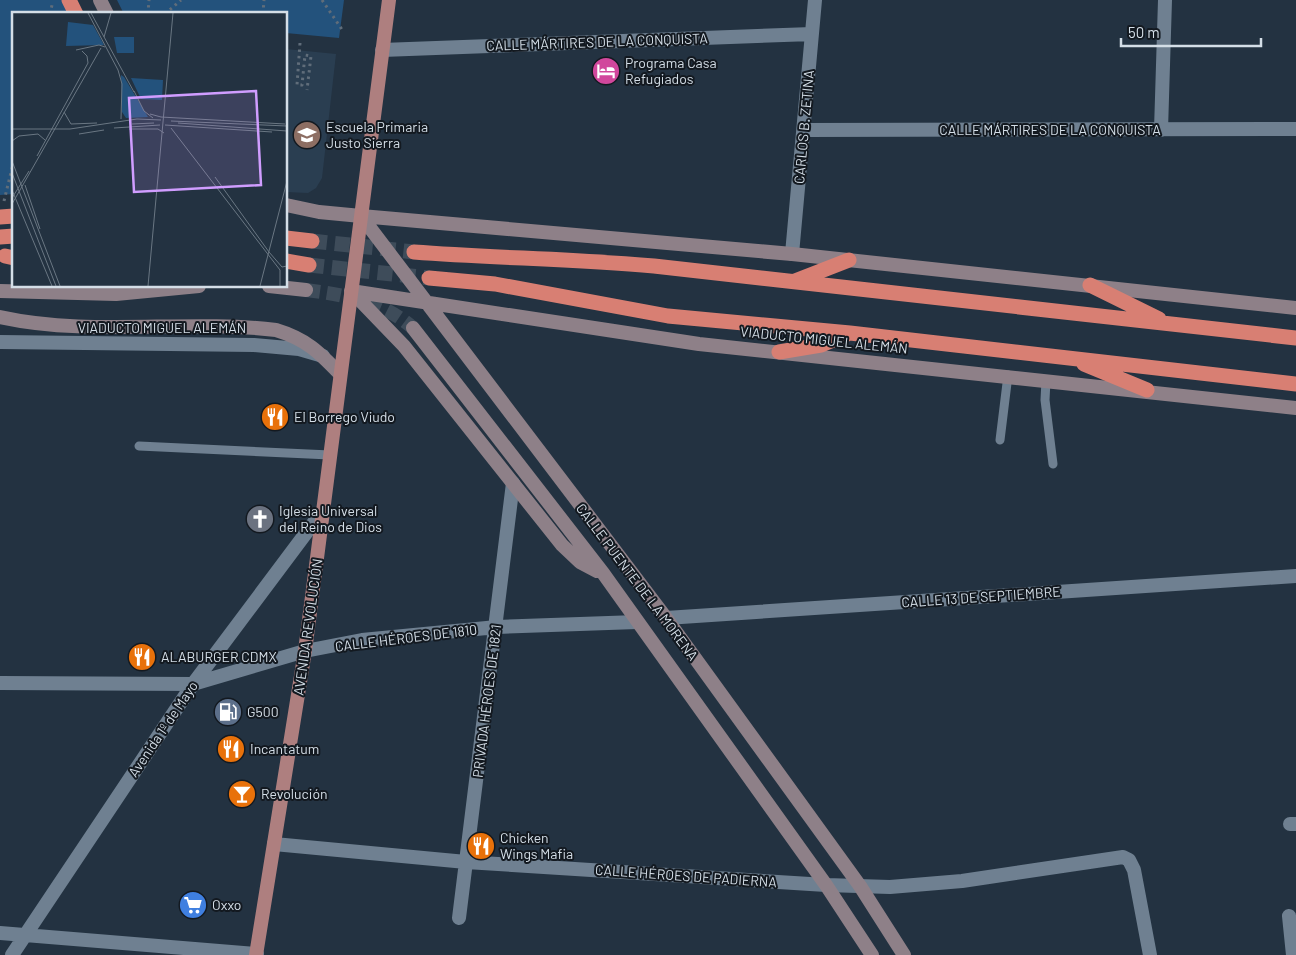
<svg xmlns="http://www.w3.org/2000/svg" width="1296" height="955" font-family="Barlow,sans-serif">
  <rect width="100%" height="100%" fill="#233241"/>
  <path fill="#2a3e51" d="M286 49 336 54 322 178 316 188 308 193 286 192Z"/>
  <path fill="#23527c" d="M0 0H64L69 14H14V194L0 195Z
    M117 0H344L339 38 286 33V14H124Z"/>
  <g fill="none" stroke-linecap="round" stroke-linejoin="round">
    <path stroke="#3e4c5a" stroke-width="14" stroke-dasharray="14 7" stroke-linecap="butt" d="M306 290C345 295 382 301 413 328"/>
    <path stroke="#3e4c5a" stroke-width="15" stroke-dasharray="15 8" stroke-linecap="butt" d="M312 241 414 252
      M309 265 429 278"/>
    <path stroke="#606d7a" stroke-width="3" stroke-dasharray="2.5 4" stroke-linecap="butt" d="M322 0 343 31
      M50 14 52 5
      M148 14 149 0
      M165 14 181 0
      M263 14 264 0
      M300 43 297 85H302L305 55 311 56 307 90
      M4 201 14 160"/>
    <path stroke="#6f8091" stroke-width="9" d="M1046 380 1045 400 1053 464
      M1000 440 1008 375
      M139 446 330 455"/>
    <path stroke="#6f8091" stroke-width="14" d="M382 50 812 34
      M804 130 1296 129
      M1161 130 1165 0
      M792 254 815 0
      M666 618 1296 576
      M0 683 193 684 305 651 362 640 497 627 637 622
      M1290 824H1296
      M274 844 466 862 826 885 890 887 962 881 1123 857 1129 860 1134 870 1150 955
      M1289 916 1293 955
      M459 918 513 483
      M0 933 257 954
      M12 955 193 684 324 509"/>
    <path stroke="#6f8091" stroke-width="14" d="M0 342 254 345 299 349 323 356"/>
    <path stroke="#8e8088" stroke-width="14" d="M100 0 107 14
      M286 205 319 212 361 216 792 254 1296 308
      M361 216 666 618 860 886 904 955
      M269 286 306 290
      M0 291 116 294 199 286
      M351 291 699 344 1296 408
      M351 291 404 346 562 545 580 562 597 571
      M0 317C91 337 185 319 276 330 306 339 319 352 340 374
      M413 328 603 573 826 885 872 955"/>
    <path stroke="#ae7f7f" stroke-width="14" d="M256 955 305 651 389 0"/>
    <path stroke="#d87f73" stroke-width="15" d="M69 0 76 14
      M0 217 14 216
      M0 237 14 236
      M286 238 312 241
      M414 252C494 258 574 259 654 266L1296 338
      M5 256 14 258
      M286 261 309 265
      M429 278 495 284 668 316 850 333 1296 384
      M795 281 849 260
      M1090 285 1159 319
      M779 352 821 345 847 334
      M1084 364 1147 390"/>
  </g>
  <defs>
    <symbol id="hotel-disc" viewBox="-11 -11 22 22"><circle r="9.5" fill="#d1479c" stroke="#131920"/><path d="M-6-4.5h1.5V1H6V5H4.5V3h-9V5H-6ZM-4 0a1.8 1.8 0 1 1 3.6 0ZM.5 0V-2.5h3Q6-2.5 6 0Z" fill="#fff"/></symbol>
    <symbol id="school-disc" viewBox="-11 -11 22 22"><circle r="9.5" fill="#8d6e63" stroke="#131920"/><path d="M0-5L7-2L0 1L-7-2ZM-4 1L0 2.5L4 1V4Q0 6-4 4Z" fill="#fff"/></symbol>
    <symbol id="restaurant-disc" viewBox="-11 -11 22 22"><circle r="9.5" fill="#e8710a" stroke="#131920"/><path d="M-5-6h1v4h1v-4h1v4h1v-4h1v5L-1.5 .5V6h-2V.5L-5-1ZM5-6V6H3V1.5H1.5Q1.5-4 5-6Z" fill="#fff"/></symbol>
    <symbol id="church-disc" viewBox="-11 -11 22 22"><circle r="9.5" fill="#6b7280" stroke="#131920"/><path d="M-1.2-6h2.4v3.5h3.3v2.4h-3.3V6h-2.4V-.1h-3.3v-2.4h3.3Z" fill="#fff"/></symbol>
    <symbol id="fuel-disc" viewBox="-11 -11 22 22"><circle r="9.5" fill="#5c6f8a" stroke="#131920"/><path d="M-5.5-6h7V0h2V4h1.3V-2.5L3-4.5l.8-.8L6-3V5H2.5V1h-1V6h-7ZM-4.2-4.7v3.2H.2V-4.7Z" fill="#fff"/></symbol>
    <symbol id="bar-disc" viewBox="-11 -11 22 22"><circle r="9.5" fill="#e8710a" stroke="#131920"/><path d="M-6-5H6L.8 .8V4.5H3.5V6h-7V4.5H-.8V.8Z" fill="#fff"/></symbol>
    <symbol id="supermarket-disc" viewBox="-11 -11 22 22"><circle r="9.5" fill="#3f7fe0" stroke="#131920"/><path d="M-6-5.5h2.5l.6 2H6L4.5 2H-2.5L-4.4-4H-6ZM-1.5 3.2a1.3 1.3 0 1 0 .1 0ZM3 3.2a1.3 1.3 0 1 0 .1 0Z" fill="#fff"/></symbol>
  </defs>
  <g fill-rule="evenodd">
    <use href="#hotel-disc" x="590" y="55" width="32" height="32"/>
    <use href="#school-disc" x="291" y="119" width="32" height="32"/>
    <use href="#restaurant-disc" x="259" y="401" width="32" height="32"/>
    <use href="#church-disc" x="244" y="503" width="32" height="32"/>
    <use href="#restaurant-disc" x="126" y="641" width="32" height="32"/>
    <use href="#fuel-disc" x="212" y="696" width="32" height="32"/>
    <use href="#restaurant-disc" x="215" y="733" width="32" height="32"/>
    <use href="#bar-disc" x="226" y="778" width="32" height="32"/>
    <use href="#restaurant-disc" x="465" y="830" width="32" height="32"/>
    <use href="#supermarket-disc" x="177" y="889" width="32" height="32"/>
  </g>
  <g text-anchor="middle" stroke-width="4" stroke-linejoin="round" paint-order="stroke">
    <g font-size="14" fill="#d4dee7" stroke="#131920">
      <text transform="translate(597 42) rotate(-2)" y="5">CALLE MÁRTIRES DE LA CONQUISTA</text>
      <text transform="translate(804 127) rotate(-85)" y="5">CARLOS B. ZETINA</text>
      <text x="1050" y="135">CALLE MÁRTIRES DE LA CONQUISTA</text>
      <text x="162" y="333">VIADUCTO MIGUEL ALEMÁN</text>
      <text transform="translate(824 340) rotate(6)" y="5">VIADUCTO MIGUEL ALEMÁN</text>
      <text transform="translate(637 582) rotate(53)" y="5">CALLE PUENTE DE LA MORENA</text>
      <text transform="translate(981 597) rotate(-4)" y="5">CALLE 13 DE SEPTIEMBRE</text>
      <text transform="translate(308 627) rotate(-82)" y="5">AVENIDA REVOLUCIÓN</text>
      <text transform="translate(406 638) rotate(-7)" y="5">CALLE HÉROES DE 1810</text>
      <text transform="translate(487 701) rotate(-83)" y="5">PRIVADA HÉROES DE 1821</text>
      <text transform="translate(163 729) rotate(-56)" y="5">Avenida 1º de Mayo</text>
      <text transform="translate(686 876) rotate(4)" y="5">CALLE HÉROES DE PADIERNA</text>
    </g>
    <g font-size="14" fill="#d4dee7" stroke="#131920" text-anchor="start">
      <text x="625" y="68">Programa Casa<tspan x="625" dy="16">Refugiados</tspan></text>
      <text x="326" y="132">Escuela Primaria<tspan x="326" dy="16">Justo Sierra</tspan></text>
      <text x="294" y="422">El Borrego Viudo</text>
      <text x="279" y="516">Iglesia Universal<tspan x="279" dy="16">del Reino de Dios</tspan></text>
      <text x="161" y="662">ALABURGER CDMX</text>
      <text x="247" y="717">G500</text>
      <text x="250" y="754">Incantatum</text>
      <text x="261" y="799">Revolución</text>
      <text x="500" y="843">Chicken<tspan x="500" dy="16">Wings Mafia</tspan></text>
      <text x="212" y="910">Oxxo</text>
    </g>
  </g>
  <g transform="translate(12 12)">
    <rect width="275" height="275" fill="#233241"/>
    <path d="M56 10 81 13 92 33 54 34ZM102 25H122V41H105ZM109 63 112 65 136 105 114 106 110 100ZM119 66 151 68 150 88 129 87Z" fill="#23527c"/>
    <path fill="none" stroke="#6a7783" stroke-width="1" d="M76 1 106 58 110 72 109 107M79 1 122 80M92 25 99 1M64 38 87 33 93 35M122 79 132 99 141 106M52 100 59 112 85 111M138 102 149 105 273 112M159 109 275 114M166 111 275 119M120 112 142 111M153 113 260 120M102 116 148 113M159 116 268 258V274M0 117H58L125 107 149 108M117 117H146L152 121M67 122 92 118M0 129 7 124 26 122 33 128M25 144 76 51 75 44 70 39M0 149 48 274M0 161 44 274M203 165 257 240 270 255 275 254M13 173 28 217M0 178 40 274M0 186 17 159M0 192 89 36M136 274 161 1M248 274 275 169"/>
    <path fill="#d09dff" fill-opacity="0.15" stroke="#d09dff" stroke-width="2.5" d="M244 79 249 173 122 180 117 86Z"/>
    <rect width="275" height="275" fill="none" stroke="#d4dee7" stroke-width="2.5"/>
  </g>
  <path d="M1121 38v8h140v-8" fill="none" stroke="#d4dee7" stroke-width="2.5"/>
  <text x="1128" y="38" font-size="15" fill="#d4dee7" stroke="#131920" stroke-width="4" paint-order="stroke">50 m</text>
</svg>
